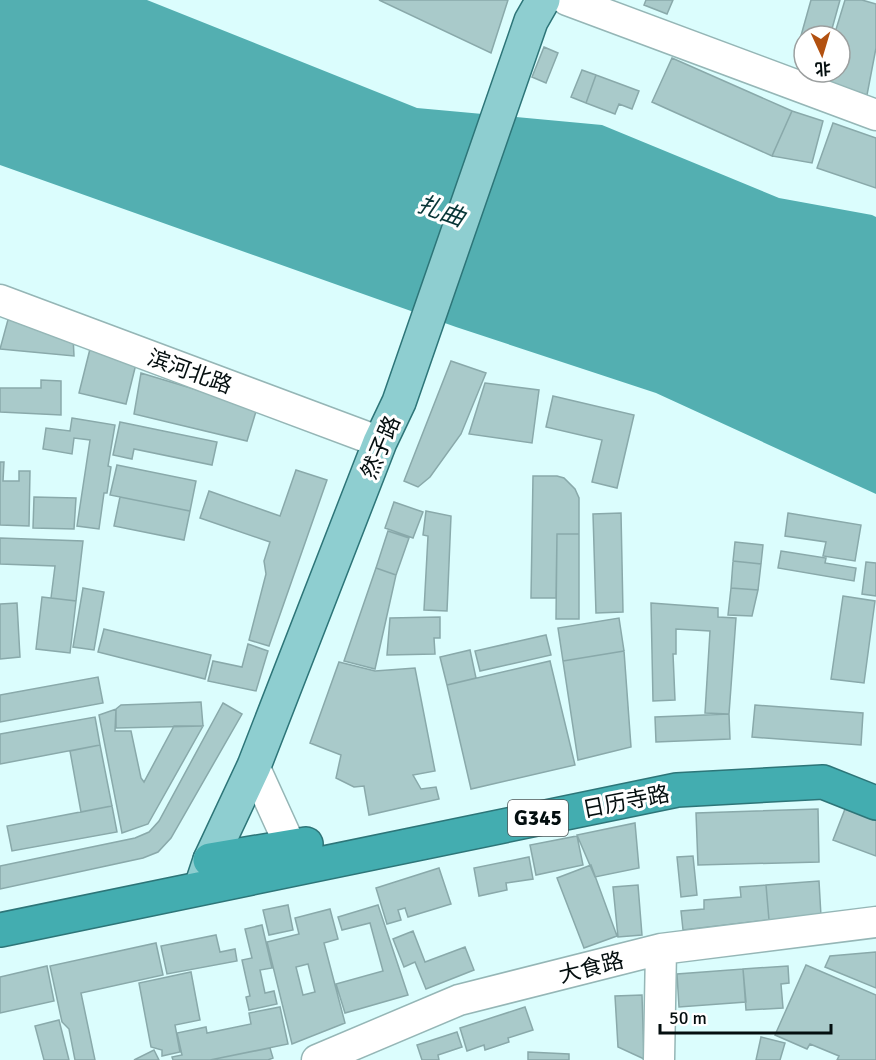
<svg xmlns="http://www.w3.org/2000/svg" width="876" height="1060" font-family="Signika,'Noto Sans SC',sans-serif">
  <rect width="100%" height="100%" fill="#dbfdfd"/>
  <path fill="#53afb1" d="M0 0H147L417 108 602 125 779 198 872 215 876 217V494L656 393 456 327 0 165Z"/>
  <path fill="#a9caca" stroke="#89a9aa" stroke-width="1.5" fill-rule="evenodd" d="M379 0H508L491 53Z
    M646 0H673L667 14 644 5Z
    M811 0H840L830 36H804V59L795 57Z
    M845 0H862L876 4V48L867 95 821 81 824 72H840V36H834Z
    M544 47 558 53 546 83 532 77Z
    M672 58 792 111 772 156 652 102Z
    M582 70 596 75 586 103 571 97Z
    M596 75 639 91 632 109 619 104 615 114 586 103Z
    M792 111 823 121 812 163 772 156Z
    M833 123 876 138V188L817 168Z
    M9 316 73 336 74 356 0 349Z
    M90 349 137 360 126 404 79 393Z
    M451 361 486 373 461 434 430 477 418 487 404 481Z
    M141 373 257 408 247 441 134 414Z
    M41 380 61 381V415L0 412V388H41Z
    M485 383 539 390 532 443 469 434Z
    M553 396 634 415 617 488 592 482 602 440 546 427Z
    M72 418 115 425 108 466 111 467 107 493H104L99 529 77 526 90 440 74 438 72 454 43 449 46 428 70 431Z
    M120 422 217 442 212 465 134 449 132 459 113 455Z
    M0 462H4L3 481H19V471H30L29 526 0 525Z
    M117 465 196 481 190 511 110 495Z
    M296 470 327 480 269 646 249 640 266 574 264 561 270 542 200 518 209 491 280 516Z
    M533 476H557L564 478 575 489 579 498V534H557L556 598H531Z
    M34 497 76 498 74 529 33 528Z
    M120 497 190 511 184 540 114 526Z
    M394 502 423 512 413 538 385 528Z
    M426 511 451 516 447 611 424 610 428 536 423 535Z
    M621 513 623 612 596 613 593 514Z
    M788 513 861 525 855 561 823 556 826 542 785 536Z
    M388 531 409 538 396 575 376 568Z
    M557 534H579V619H556Z
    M0 538 83 541 76 601 51 598 55 566 0 564Z
    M735 542 763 545 761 564 733 561Z
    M781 551 826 558 825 563 856 568 854 581 778 568Z
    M733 561 761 564 758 590 731 588Z
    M866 562 876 563V596L862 594Z
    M376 568 396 575 375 669 344 661Z
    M83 588 104 592 94 650 73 647Z
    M731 588 758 590 752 616 728 615Z
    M843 596 875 601 864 683 831 679Z
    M42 597 76 601 70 653 36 649Z
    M17 603 20 657 0 659V604Z
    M651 603 718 608V617L736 618 729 714 705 713 710 631 676 629V654H673L675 700 653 701Z
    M440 617V638H434L435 654 387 655 390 618Z
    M619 618 624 651 563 661 558 628Z
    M104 629 211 655 205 679 98 652Z
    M546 635 551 655 480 671 475 651Z
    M248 644 268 651 256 691 208 681 213 661 242 667Z
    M470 650 476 678 447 685 440 657Z
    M624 651 631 747 578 760 563 661Z
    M550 661 575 765 471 789 447 685Z
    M339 662 375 671 415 668 435 771 413 775 421 789 436 787 439 799 369 815 364 786 354 787 336 778 341 755 310 743Z
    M98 677 103 703 0 722V695Z
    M201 702 203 726 116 728V709L121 705Z
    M223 703 242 714 171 838 158 852 143 858 0 889V866L135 838 149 832 159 821Z
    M755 705 863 713 861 745 752 737Z
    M116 709 115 731H131L141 778 144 782 174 726H203L148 824 122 833 99 715Z
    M729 714 730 739 656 742 655 717Z
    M95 717 100 745 0 764V734Z
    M100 745 112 806 81 812 70 751Z
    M112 806 117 832 12 851 7 826Z
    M818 809 819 862 698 865 696 813Z
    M845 809 876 820V856L833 840Z
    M635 823 639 868 595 877 577 835Z
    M577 836 583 865 536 875 530 845Z
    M693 856 697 895 681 897 677 857Z
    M529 857 533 879 506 883 507 890 479 896 474 868Z
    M591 865 617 936 584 948 557 878Z
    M439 868 451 904 408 917 405 908 398 910 401 920 387 924 376 888Z
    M819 881 821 916 769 920 766 885Z
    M638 885 642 935 618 937 613 887Z
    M766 885 769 920 683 930 681 911 704 909V900L741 897 740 887Z
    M288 905 293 930 269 935 263 910Z
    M378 905 408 995 345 1013 336 984 383 971 370 923 342 930 338 917Z
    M330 909 338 939 324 943 345 1023 292 1044 267 942 299 934 295 918ZM308 964 315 992 303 995 296 967Z
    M262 925 272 968 260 970 265 993 274 991 277 1004 249 1010 246 997 250 996 242 960 252 958 245 929Z
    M413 931 425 962 465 947 474 970 426 989 415 962 404 967 393 939Z
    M216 935 220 952 235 949 237 961 167 974 161 946Z
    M156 943 163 975 81 993 95 1060H75L69 1029 62 1022 50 966Z
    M876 952V988L825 967 830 956Z
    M806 965 876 995V1060H837L839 1056 810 1044 807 1049 775 1035Z
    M47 966 54 1001 0 1013V977Z
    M788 966 789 983 781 984 783 1008 746 1010 743 969Z
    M743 969 746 1002 679 1007 677 974Z
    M191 972 200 1020 175 1025 180 1052 162 1056V1050L151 1047 139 983Z
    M642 995 644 1059 618 1047 615 996Z
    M280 1007 288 1044 210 1060H173L172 1057 182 1055 177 1033 206 1027 207 1033 251 1024 249 1013Z
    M525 1007 533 1030 508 1038 509 1042 485 1050 484 1045 467 1051 460 1028Z
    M59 1020 69 1060H44L35 1026Z
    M457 1032 462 1047 438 1055 439 1060H422L417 1045Z
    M761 1037 785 1043 780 1060H756Z
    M270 1048 273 1058 268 1060H210Z
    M154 1050 159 1060H134Z
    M528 1052 569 1054V1060H528Z"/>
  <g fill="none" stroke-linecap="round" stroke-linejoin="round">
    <defs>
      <path id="minor" d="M567 0 876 115
        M0 300 380 442
        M254 766 300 867
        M317 1060 459 1000 661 949 876 922
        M659 1060 661 949"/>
      <path id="major" d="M202 884 210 860 254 766 380 442 399 402 531 21 543 0"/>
      <path id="highway" d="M210 860 306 844
        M0 930 677 790 823 782 876 803"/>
    </defs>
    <use href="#minor" stroke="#95b6b6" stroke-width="33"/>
    <use href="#major" stroke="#2d7578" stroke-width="36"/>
    <use href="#highway" stroke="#2d7578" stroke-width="36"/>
    <use href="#minor" stroke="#fff" stroke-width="30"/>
    <use href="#major" stroke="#8eced0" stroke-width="33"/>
    <use href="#highway" stroke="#43adb0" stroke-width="33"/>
  </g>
  <g text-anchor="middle" stroke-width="6" stroke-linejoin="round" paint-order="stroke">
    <rect fill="#fff" stroke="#4f5657" stroke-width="1.5" x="508" y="800" width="60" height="36" rx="4.5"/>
    <g font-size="21" font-weight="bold" fill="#040e0f">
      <text x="538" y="825">G345</text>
    </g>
    <g font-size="22" fill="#040e0f" stroke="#fff">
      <text transform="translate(190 371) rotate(20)" y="8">滨河北路</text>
      <text transform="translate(380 447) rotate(-67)" y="8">然子路</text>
      <text transform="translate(626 801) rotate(-11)" y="8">日历寺路</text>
      <text transform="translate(591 967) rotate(-14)" y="8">大食路</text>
    </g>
    <g font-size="24" font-style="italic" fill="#083637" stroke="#fff">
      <text transform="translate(441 211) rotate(20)" y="8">扎曲</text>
    </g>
  </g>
  <g transform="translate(822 54) rotate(176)"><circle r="28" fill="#ffffff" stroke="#9b9f9f" stroke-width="1.5"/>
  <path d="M0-4.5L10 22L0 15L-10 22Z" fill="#b25110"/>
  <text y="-9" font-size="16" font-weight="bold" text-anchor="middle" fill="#040e0f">北</text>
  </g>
  <path d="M660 1024v9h171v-9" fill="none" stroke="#040e0f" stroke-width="3"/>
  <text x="669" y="1024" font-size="18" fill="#040e0f" stroke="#ffffff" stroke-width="4.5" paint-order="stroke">50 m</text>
</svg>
